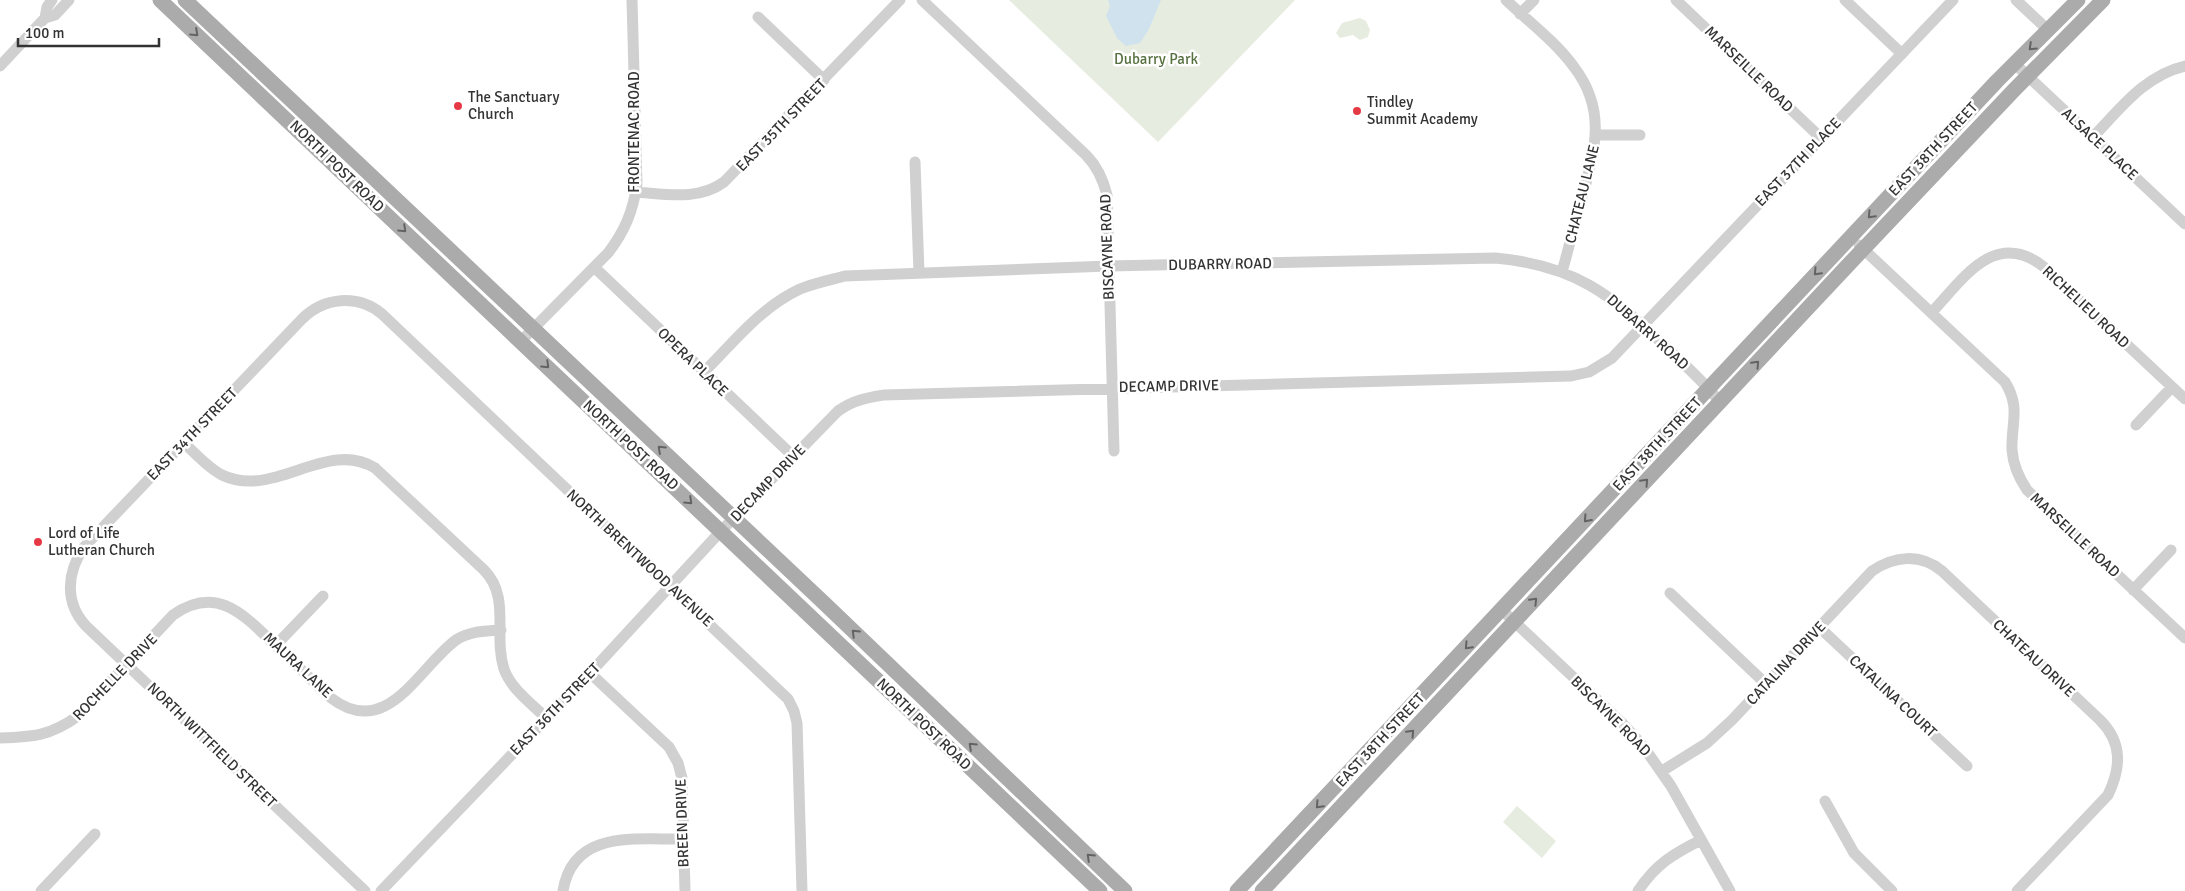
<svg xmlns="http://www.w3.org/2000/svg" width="2185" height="891" font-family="Signika,sans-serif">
  <rect width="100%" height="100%" fill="#fff"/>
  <path fill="#e6ecdf" d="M1009 0H1295L1158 142Z
    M1360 18 1366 21 1370 30 1368 37 1360 40 1353 35 1340 38 1336 33 1342 23Z
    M1517 806 1556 841 1542 858 1503 822Z"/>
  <path fill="#cfe2ee" d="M1108 0H1161L1149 29 1140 43 1126 46 1117 38 1106 16 1110 6Z"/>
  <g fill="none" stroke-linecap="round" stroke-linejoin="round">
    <path stroke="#d0d0d0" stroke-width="11" d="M922 0 1086 155C1097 166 1103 179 1107 195L1114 451
      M1506 0C1528 21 1556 42 1574 67 1607 110 1595 150 1582 198 1575 222 1569 247 1562 272
      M1676 0 1821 138
      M1845 0 1902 54
      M2016 0 2049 31
      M1520 14 1534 0
      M758 17 824 80
      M45 18 47 7 52 0
      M2015 64 2185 224
      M0 66 45 18 55 15 69 0
      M1596 135H1640
      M2093 137C2120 109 2145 75 2185 66
      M915 162 919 273
      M635 192C666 194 698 201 724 182L900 0
      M1859 245 2005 382C2021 408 2011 423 2012 450 2013 464 2019 478 2027 490L2185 638
      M594 267 793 456
      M1932 312C1963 279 1995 228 2044 267L2185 399
      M521 341 608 253C625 231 633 211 637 184L632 0
      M704 372C734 342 761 307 800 289 815 283 830 280 845 276L1109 266 1495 258C1574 265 1611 294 1666 347 1685 365 1704 382 1720 402
      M2136 425 2172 387
      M184 443C196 454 208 468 222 475 274 500 326 438 375 468L484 570C511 597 493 635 504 669 511 689 531 703 546 718
      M2133 590 2171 550
      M1670 593 1766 684
      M1502 610 1622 723 1643 746 1671 786 1730 891
      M1819 627 1967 766
      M276 645 323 596
      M590 673 669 747 678 763 682 778 685 891
      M0 738C33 737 50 736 78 716L173 615C217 584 244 615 275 645 294 662 312 681 331 698 387 741 419 667 456 640 470 631 485 631 501 630
      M1662 771 1707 743 1732 720 1872 571C1894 556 1920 553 1942 571L2100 720C2123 743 2121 768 2108 795L2017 891
      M1825 801 1854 853 1892 891
      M41 891 95 834
      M365 891 86 626C64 602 67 572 84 547L302 319C324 297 358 294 382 314L788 699 794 711 797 723 802 891
      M381 891 590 673 721 531 838 411C853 400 866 398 884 395L1571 376 1589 372 1612 358 1953 0
      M563 891C573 829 636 840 683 839
      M1638 891C1656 864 1673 854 1701 840"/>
    <path stroke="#ababab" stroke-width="15" d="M160 0 1100 891
      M185 0 824 603 1125 891
      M1237 891 1997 81 2078 0
      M1262 891 1850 263 2015 89 2103 0"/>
  </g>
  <defs><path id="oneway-chevron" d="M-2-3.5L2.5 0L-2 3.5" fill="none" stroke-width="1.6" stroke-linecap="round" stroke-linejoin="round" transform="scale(1.25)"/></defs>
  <g stroke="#636363">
    <use href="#oneway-chevron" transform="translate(195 33) rotate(43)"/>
    <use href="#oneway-chevron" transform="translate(2032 47) rotate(136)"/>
    <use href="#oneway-chevron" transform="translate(1871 215) rotate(133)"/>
    <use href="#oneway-chevron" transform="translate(403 229) rotate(44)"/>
    <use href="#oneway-chevron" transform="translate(1817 272) rotate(133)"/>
    <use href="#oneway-chevron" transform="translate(1756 364) rotate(-47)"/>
    <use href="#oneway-chevron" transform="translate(546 365) rotate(44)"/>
    <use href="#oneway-chevron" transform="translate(661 449) rotate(-137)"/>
    <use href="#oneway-chevron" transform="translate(1645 482) rotate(-47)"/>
    <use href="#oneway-chevron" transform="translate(689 501) rotate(44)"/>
    <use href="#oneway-chevron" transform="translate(1587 519) rotate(132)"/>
    <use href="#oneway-chevron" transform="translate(1534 601) rotate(-46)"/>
    <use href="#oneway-chevron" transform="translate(855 633) rotate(-136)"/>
    <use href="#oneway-chevron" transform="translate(1468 646) rotate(133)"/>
    <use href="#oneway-chevron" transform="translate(1411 733) rotate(-47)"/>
    <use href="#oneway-chevron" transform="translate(972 746) rotate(-137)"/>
    <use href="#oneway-chevron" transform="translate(1319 805) rotate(133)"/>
    <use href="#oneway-chevron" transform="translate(1090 857) rotate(-136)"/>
  </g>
  <g fill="#e63946" stroke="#fff" stroke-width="2">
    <circle cx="458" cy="106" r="5"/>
    <circle cx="1357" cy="111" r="5"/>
    <circle cx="38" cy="542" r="5"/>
  </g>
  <g text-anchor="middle" stroke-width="5" stroke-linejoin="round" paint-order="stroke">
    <g font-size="15" fill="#56703f" stroke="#fff">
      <text x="1156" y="64">Dubarry Park</text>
    </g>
    <g font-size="15" fill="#333" stroke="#fff">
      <text transform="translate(1749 69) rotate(44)" y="5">MARSEILLE ROAD</text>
      <text transform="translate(781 125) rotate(-46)" y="5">EAST 35TH STREET</text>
      <text transform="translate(634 132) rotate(-90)" y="5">FRONTENAC ROAD</text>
      <text transform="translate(2100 144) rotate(43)" y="5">ALSACE PLACE</text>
      <text transform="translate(1933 149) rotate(-47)" y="5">EAST 38TH STREET</text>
      <text transform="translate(1798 162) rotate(-46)" y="5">EAST 37TH PLACE</text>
      <text transform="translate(337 166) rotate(44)" y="5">NORTH POST ROAD</text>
      <text transform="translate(1582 194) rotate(-76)" y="5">CHATEAU LANE</text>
      <text transform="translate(1107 247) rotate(-92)" y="5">BISCAYNE ROAD</text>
      <text transform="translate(1220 264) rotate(-1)" y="5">DUBARRY ROAD</text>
      <text transform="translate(2086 307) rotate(43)" y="5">RICHELIEU ROAD</text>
      <text transform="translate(1648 332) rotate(42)" y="5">DUBARRY ROAD</text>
      <text transform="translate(693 362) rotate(44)" y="5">OPERA PLACE</text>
      <text transform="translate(1169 386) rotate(-1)" y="5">DECAMP DRIVE</text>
      <text transform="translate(192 434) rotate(-46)" y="5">EAST 34TH STREET</text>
      <text transform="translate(1657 444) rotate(-47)" y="5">EAST 38TH STREET</text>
      <text transform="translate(631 445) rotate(43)" y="5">NORTH POST ROAD</text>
      <text transform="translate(768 483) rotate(-46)" y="5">DECAMP DRIVE</text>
      <text transform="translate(2075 535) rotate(43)" y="5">MARSEILLE ROAD</text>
      <text transform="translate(640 558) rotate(43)" y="5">NORTH BRENTWOOD AVENUE</text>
      <text transform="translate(2034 658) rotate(43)" y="5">CHATEAU DRIVE</text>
      <text transform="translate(1786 663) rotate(-47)" y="5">CATALINA DRIVE</text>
      <text transform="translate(298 665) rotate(43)" y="5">MAURA LANE</text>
      <text transform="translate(115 677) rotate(-46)" y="5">ROCHELLE DRIVE</text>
      <text transform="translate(1893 696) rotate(43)" y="5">CATALINA COURT</text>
      <text transform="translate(555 709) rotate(-46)" y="5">EAST 36TH STREET</text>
      <text transform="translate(1611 716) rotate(45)" y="5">BISCAYNE ROAD</text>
      <text transform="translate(924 724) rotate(44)" y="5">NORTH POST ROAD</text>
      <text transform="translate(1380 740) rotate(-47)" y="5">EAST 38TH STREET</text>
      <text transform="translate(212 745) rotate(44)" y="5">NORTH WITTFIELD STREET</text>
      <text transform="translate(682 823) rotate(-92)" y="5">BREEN DRIVE</text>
    </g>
    <g font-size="15" fill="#333" stroke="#fff" text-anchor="start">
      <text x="468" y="102">The Sanctuary<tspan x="468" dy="17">Church</tspan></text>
      <text x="1367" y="107">Tindley<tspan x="1367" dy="17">Summit Academy</tspan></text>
      <text x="48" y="538">Lord of Life<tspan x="48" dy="17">Lutheran Church</tspan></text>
    </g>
  </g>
  <path d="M18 38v8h141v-8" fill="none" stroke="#333333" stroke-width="2.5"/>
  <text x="25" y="38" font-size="15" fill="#333333" stroke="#ffffff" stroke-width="4" paint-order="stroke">100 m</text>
</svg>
